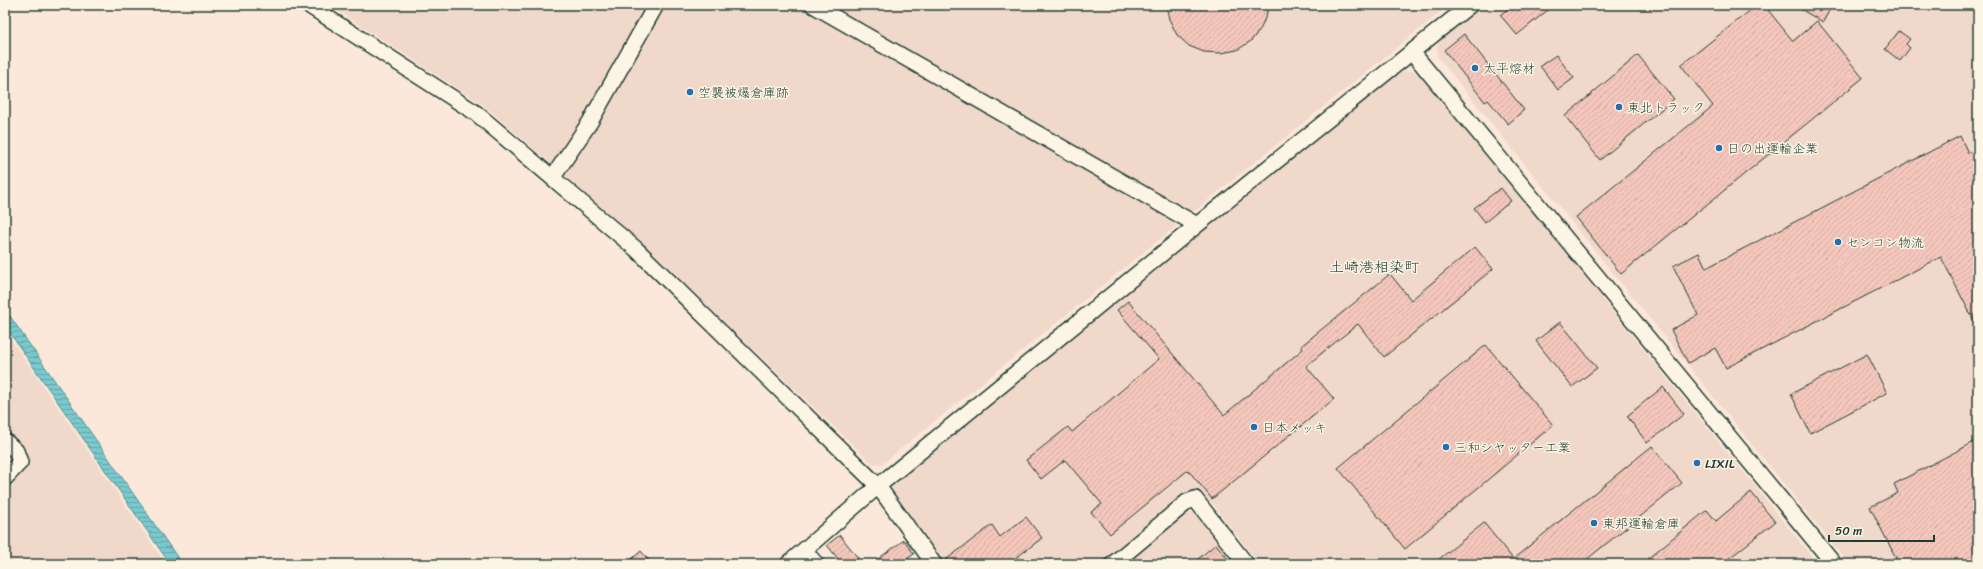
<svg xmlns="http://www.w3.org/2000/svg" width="1983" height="569" font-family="Sriracha,'Klee One',sans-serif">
  <defs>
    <pattern id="water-rules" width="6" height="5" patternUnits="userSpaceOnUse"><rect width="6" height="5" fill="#79cacf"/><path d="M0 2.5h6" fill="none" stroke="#63a5a9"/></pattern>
    <pattern id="building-hatch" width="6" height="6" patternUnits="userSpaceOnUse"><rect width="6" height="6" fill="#f5c7bc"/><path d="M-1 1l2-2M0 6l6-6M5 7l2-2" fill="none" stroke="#d2aca2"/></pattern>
  </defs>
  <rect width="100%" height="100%" fill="#fbe8da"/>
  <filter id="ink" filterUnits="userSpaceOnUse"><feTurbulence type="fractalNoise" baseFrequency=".025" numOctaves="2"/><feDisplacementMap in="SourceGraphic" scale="8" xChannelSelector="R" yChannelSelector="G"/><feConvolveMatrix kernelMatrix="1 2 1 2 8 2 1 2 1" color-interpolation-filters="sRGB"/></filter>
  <g filter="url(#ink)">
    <path fill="#f0d8cb" d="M329 5H1449L882 464 872 463 645 246 486 107Z
      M1482 5H1978V564H1849L1438 57 1437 46 1441 38Z
      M1410 71 1418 72 1818 564H1259L1212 503 1198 494 1107 564H944L894 495 892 487 896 479 1391 79 1403 72Z
      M5 331 166 564H5Z
      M1189 512 1200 513 1240 564H1126Z"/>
    <path fill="url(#water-rules)" stroke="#559291" d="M5 309 182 564H170L5 326Z"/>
    <path fill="url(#building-hatch)" stroke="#1f3d34" d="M1166 5H1267V13L1261 28 1251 41 1237 50 1221 53 1204 52 1189 46 1177 35 1169 19Z
      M1513 5H1554L1517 35 1500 15Z
      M1757 5H1764L1793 41 1817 21 1863 78 1621 274 1576 217 1713 106 1681 65Z
      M1793 5H1823L1830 9 1823 22Z
      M1899 31 1910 39 1906 44 1910 48 1900 61 1885 49Z
      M1464 34 1524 110 1508 124 1488 100 1485 102 1444 50Z
      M1556 55 1574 78 1558 90 1540 66Z
      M1638 55 1674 99 1600 160 1565 116Z
      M1960 136 1968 153 1978 147V329L1941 257 1726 368 1715 348 1688 363 1671 330 1698 315 1673 266 1699 253 1706 268Z
      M1501 188 1511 201 1485 222 1474 208Z
      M1475 247 1493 269 1384 357 1358 324 1306 366 1334 399 1212 499 1188 470 1110 534 1091 512 1102 504 1065 460 1041 479 1026 460 1068 427 1072 432 1159 359 1117 310 1128 301 1224 415 1303 349 1301 346 1390 274 1411 300Z
      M1560 322 1597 368 1572 387 1536 341Z
      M1486 345 1553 425 1405 549 1338 468Z
      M1867 354 1887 393 1810 433 1791 394Z
      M1663 387 1684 414 1647 443 1627 416Z
      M1978 440V564H1899L1870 507 1898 493 1894 484Z
      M1652 446 1682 483 1581 564H1433L1484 523 1513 559Z
      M1751 492 1775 522 1722 564H1641L1707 510 1716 521Z
      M1026 517 1042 538 1008 564H943V562L992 525 1000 537Z
      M840 535 858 558 850 564H842L827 545Z
      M904 540 914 554 901 564H871Z
      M1216 544 1232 564H1192Z
      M641 551 652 564H626Z"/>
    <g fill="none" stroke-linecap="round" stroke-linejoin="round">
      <defs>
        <path id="minor" d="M308 5 476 113 636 249 878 486 934 564
          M813 5 1197 225
          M1412 52 1834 564
          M553 177 590 122 656 5
          M5 441 16 451 20 462 5 478
          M804 550 816 564
          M788 564 878 486 1197 225 1470 5
          M1113 564 1187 502 1195 499 1246 564"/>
      </defs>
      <use href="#minor" stroke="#1f3d34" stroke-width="18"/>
      <use href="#minor" stroke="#fcf5e5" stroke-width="15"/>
    </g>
  </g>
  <g fill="#1f6fb2" stroke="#fcf5e5" stroke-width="1.5">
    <circle cx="1475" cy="68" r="4"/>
    <circle cx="690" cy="92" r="4"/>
    <circle cx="1619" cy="107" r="4"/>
    <circle cx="1719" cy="148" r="4"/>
    <circle cx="1838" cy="242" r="4"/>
    <circle cx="1254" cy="427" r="4"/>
    <circle cx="1446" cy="447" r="4"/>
    <circle cx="1697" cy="463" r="4"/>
    <circle cx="1594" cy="523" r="4"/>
  </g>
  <g text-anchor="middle" stroke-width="3" stroke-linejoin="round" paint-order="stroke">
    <g font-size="13" fill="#1f3d34" stroke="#fcf5e5" text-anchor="start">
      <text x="1483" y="73">太平熔材</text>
      <text x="698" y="97">空襲被爆倉庫跡</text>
      <text x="1627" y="112">東北トラック</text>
      <text x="1727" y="153">日の出運輸企業</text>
      <text x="1846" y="247">センコン物流</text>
      <text x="1262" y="432">日本メッキ</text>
      <text x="1454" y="452">三和シヤッター工業</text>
      <text x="1705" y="468">LIXIL</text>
      <text x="1602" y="528">東邦運輸倉庫</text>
    </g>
    <g font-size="15" fill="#1f3d34" stroke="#fcf5e5">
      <text x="1374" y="272">土崎港相染町</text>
    </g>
  </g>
  <rect width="1983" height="569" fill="none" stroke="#fcf5e5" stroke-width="20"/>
  <rect x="10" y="10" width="1963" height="549" fill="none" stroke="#1f3d34" stroke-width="1.5" filter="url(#ink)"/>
  <path d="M1829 535v6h105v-6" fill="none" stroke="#1f3d34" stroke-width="2"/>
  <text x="1835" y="535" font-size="12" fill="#1f3d34" stroke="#fcf5e5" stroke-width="3" paint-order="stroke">50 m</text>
</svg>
